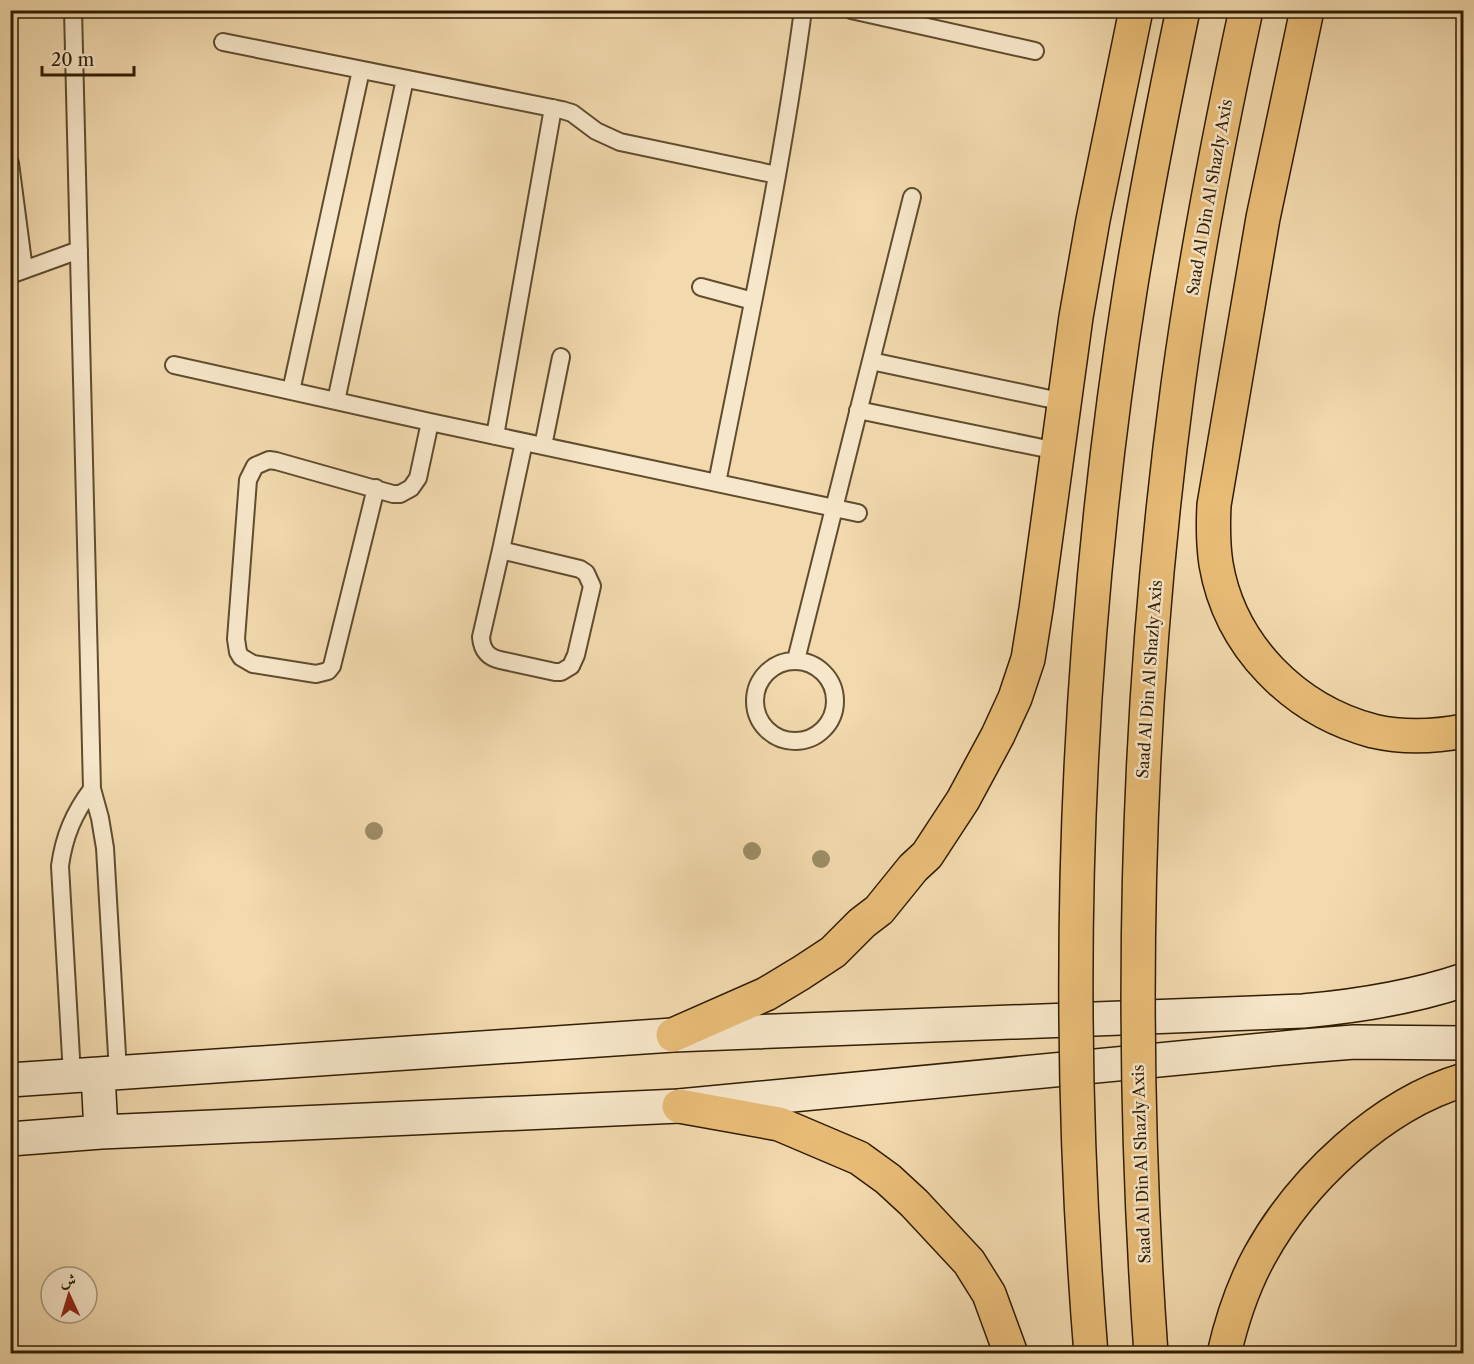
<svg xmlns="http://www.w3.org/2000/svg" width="1474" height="1364" font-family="'Libre Caslon Text',Amiri,serif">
  <rect width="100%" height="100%" fill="#f2daae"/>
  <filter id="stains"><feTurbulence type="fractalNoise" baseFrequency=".00333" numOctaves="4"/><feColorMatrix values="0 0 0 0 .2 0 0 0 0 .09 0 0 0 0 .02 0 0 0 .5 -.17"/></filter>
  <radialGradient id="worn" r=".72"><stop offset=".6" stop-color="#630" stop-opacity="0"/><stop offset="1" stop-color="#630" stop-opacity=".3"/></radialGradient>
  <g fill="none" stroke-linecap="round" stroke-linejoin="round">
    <defs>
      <path id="lane" d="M73 10 92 789 100 818 105 848 118 1072
        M851 10 1035 51
        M223 42 562 110 572 113 596 131 620 142 777 175
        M10 163 24 270
        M10 275 79 250
        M701 287 753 301
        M871 361 1064 402
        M174 365 430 422 858 513
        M291 391 361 70
        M336 401 405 79
        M858 410 1057 451
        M495 436 553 108
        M543 446 561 357
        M717 483C748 326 782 169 803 10
        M376 488 332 666 328 671 316 674 253 664 241 657 238 652 236 639 248 480 255 466 269 460 276 461 393 494H400L411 488 418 478 430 422
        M501 550 481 637C482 650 487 657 500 660L555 672H561L571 666 576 655 592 586 586 573 580 569 501 550 524 442
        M796 660 912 197
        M755 701a40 40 0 1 1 80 0a40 40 0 1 1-80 0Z
        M72 1075 60 866C64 836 74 813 92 789"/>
      <path id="secondary" d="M98 1074 101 1132
        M10 1080 673 1035 1303 1011C1358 1006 1411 998 1464 980
        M10 1139 101 1132 679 1106 1304 1046 1354 1042 1464 1043"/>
      <path id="highway" d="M1307 10 1263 218 1214 505C1213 525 1213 544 1216 564 1230 646 1294 710 1373 731 1403 738 1433 737 1464 731
        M673 1035 766 994 801 973 833 952 862 923 879 910 913 868 927 855 963 800 998 735 1015 698 1028 659 1036 609 1076 317 1093 220 1136 10
        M679 1106 779 1124 859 1158 888 1179 914 1203 969 1262 989 1294 1011 1354
        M1224 1354C1232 1319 1243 1286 1260 1255 1301 1181 1381 1104 1464 1080"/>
    </defs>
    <use href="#lane" stroke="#604c2e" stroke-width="20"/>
    <use href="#secondary" stroke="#301d03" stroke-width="36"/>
    <use href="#highway" stroke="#301d03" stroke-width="36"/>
    <use href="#lane" stroke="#f7e7ca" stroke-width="16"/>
    <use href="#secondary" stroke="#f7e7ca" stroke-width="33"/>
    <use href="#highway" stroke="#e9bd77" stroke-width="33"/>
    <defs>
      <path id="highway-bridge" d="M1091 1354C1062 998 1075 637 1131 284 1146 192 1164 101 1183 10
        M1151 1354C1128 1030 1135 706 1178 385 1195 259 1219 135 1246 10"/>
    </defs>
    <use href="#highway-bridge" stroke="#301d03" stroke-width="36" stroke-linecap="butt"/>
    <use href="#highway-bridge" stroke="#e9bd77" stroke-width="33"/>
  </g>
  <g fill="#9d8d67">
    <circle cx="374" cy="831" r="9"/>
    <circle cx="752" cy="851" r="9"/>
    <circle cx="821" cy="859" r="9"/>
  </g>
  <g text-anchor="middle" stroke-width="5" stroke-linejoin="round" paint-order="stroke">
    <g font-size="16" fill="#301d03" stroke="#f7e7ca">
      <text transform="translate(1209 197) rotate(-80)" y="6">Saad Al Din Al Shazly Axis</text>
      <text transform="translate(1149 679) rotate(-86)" y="6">Saad Al Din Al Shazly Axis</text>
      <text transform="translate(1141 1164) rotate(-92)" y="6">Saad Al Din Al Shazly Axis</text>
    </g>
  </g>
  <rect width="1474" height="1364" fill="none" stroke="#f2daae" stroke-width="36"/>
  <rect x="12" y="12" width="1450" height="1340" fill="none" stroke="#301d03" stroke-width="3"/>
  <rect x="18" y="18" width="1438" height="1328" fill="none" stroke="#301d03" stroke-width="1.5"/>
  <g transform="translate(69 1295) rotate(356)"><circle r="28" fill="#f7e7ca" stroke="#a7967a" stroke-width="1.5"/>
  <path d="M0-4.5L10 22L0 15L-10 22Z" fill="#8f2418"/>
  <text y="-9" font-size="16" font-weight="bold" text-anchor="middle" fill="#301d03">ش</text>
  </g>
  <path d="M42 66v9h92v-9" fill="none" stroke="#301d03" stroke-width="3"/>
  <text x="51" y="66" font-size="18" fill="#301d03" stroke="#f7e7ca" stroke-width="4.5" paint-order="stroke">20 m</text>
  <rect width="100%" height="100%" filter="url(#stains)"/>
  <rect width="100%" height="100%" fill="url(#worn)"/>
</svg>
